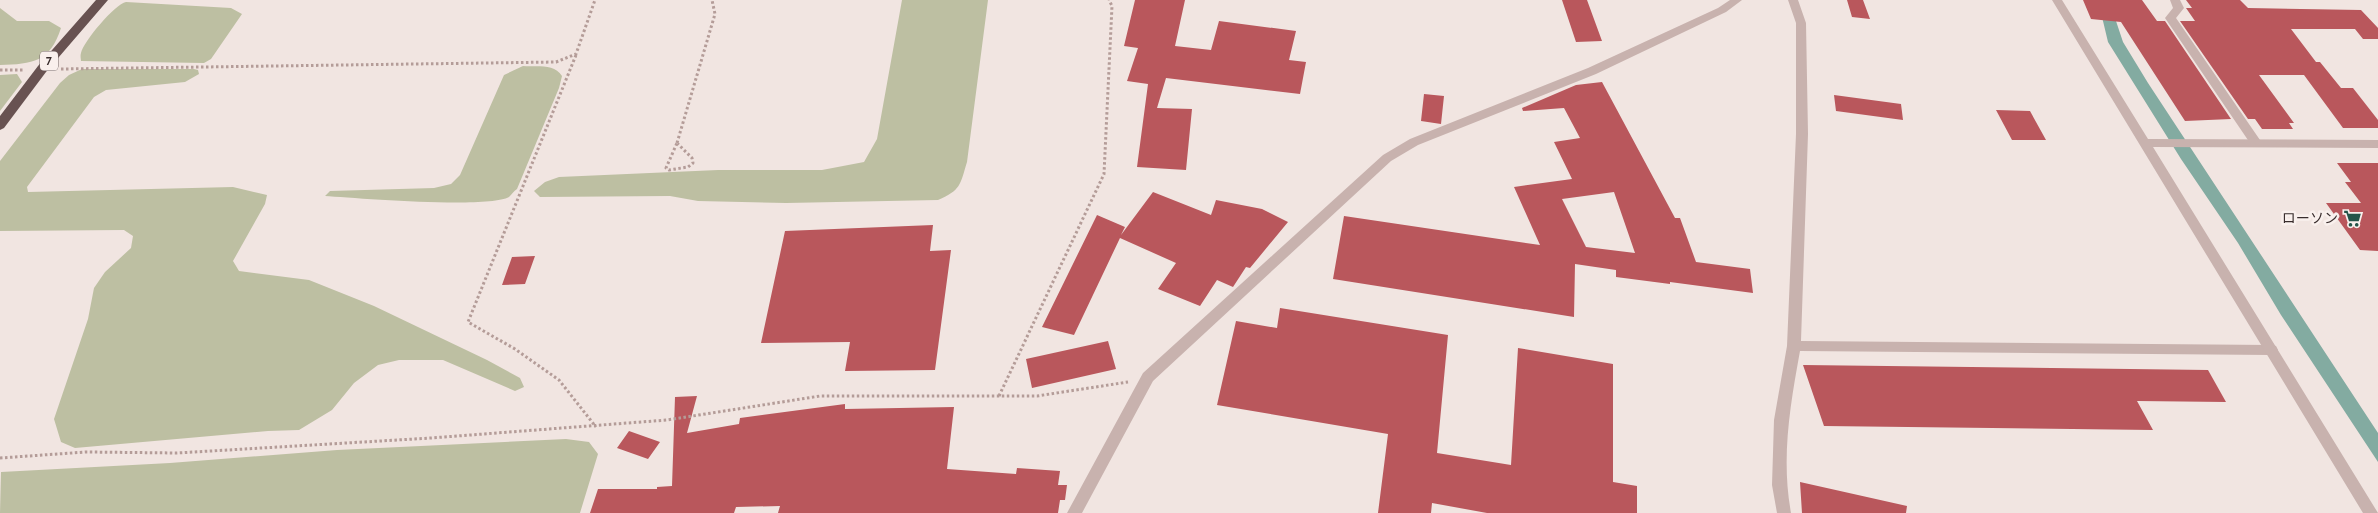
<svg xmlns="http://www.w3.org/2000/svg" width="2378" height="513" font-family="'PT Sans','Noto Sans JP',sans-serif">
  <rect width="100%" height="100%" fill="#f1e5e1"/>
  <path fill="#bdbfa2" d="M902 0H988L967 162C960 185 961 190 938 200L786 203 698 201 670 196 540 197 534 191 545 182 559 177 718 170H822L864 162 877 139Z
    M126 2 231 8 242 14 211 59 204 63 81 61C81 59 80 56 81 53 83 42 115 4 126 2Z
    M0 8 17 21H49L61 28C50 62 33 64 0 65Z
    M523 66C537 67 554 63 562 76L559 88 517 189C514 191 511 195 509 197 487 209 356 198 325 196L330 191 434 188 451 184 460 175 504 75Z
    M82 69H194L198 70 199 74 185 82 106 90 94 97 27 187 28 192 233 187 267 195 265 204 233 261 239 271 309 280 374 306 487 360 520 378 524 387 515 391 443 360H399L378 365 354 383 332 410 299 430 268 431 75 448 61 442 54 419 88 319 94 288 105 272 131 248 133 236 124 230 0 231V161L60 83 69 75Z
    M17 74 22 82 0 111V75Z
    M566 439 589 442 598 454 580 513H0L1 472 170 463 337 450Z"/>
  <path fill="#83aba1" d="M2098 0H2109L2123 42 2148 83 2378 433V462L2281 315 2238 243 2181 159 2108 42Z"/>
  <path fill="#b9575c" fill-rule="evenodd" d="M1135 0H1185L1175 46 1211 50 1219 21 1296 31 1289 60 1306 62 1300 94 1166 78 1157 108 1192 109 1186 170 1137 167 1148 84 1127 81 1138 48 1124 46Z
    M1562 0H1587L1602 41 1576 42Z
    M1847 0H1863L1870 19 1852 17Z
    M2083 0H2142L2157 21H2165L2231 119 2185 121 2121 22 2091 19Z
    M2186 0H2240L2248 8 2361 10 2378 28V39H2363L2355 29H2291L2316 62H2320L2341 88H2353L2378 120V128H2343L2304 75H2259L2294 123H2289L2293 129H2262L2255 119H2248L2180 21H2195L2186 8H2192Z
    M1602 82 1675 218H1680L1696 262 1750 269 1753 293 1670 282V284L1616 277V270L1575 264 1574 317 1333 279 1344 216 1540 245 1514 187 1572 179 1554 142 1580 138 1564 108 1523 111 1522 108 1576 85ZM1614 192 1635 253 1586 247 1562 199Z
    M1424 94 1444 96 1441 124 1421 121Z
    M1834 95 1901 104 1903 120 1836 111Z
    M1996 110 2030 111 2046 140H2012Z
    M2337 163H2378V251L2360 250 2326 203H2361L2345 182H2351Z
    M1153 192 1211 215 1216 200 1262 209 1288 222 1250 268 1246 267 1233 287 1217 280 1200 306 1158 289 1176 263 1120 238 1074 335 1042 327 1097 215 1125 227 1121 235Z
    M933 225 930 251 951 250 935 370 845 371 850 342 761 343 785 231Z
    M535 256 525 284 502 285 512 257Z
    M1280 308 1448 335 1437 453 1511 465 1518 348 1613 364V482L1637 486V513H1487L1432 503 1431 513H1378L1388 434 1217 405 1236 321 1277 328Z
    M1108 341 1116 369 1032 388 1026 359Z
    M1803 365 2208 370 2226 402 2137 401 2153 430 1824 426Z
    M697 396 687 433 739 424 740 418 845 404V409L954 407 947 469 1016 474 1017 468 1060 471 1058 485H1067L1065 500H1060L1058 513H778L780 506 736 507 734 513H590L598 489H657V487L672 486 675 397Z
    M629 431 660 442 648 459 617 448Z
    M1800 482 1907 506 1906 513H1802Z"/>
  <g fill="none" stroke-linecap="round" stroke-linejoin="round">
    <path stroke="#b49c98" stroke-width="3" stroke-dasharray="2.5 2.5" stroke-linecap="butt" d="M576 55 468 322 515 349 559 380 596 427
      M61 69 556 62 576 54 595 0
      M0 70H24
      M677 143 692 158 693 163 688 167 669 170 666 168Z
      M677 143 715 14 712 0
      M999 396 1104 174 1112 6 1109 0
      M0 458 86 452 177 453 431 438 667 420 820 396H1037L1128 382"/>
    <path fill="#c8b2ae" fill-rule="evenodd" d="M1730 0H1742L1726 12 1596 74 1418 145 1391 161 1153 381 1082 513H1067L1143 373 1383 155 1410 139 1588 68 1718 8Z
      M1788 0H1798L1806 23 1808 134 1801 341 2271 345 2276 346 2278 350 2276 354 2271 355 1800 351C1790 406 1781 458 1791 513H1777L1772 485 1774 420 1787 346 1796 134V23Z
      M2170 0H2180L2184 8 2176 18 2260 140 2262 143 2260 146H2252L2165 18 2173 8Z"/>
    <path fill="#c8b2ae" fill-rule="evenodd" d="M2052 0H2062L2148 139 2378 140V148L2153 147 2378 513H2363Z"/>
    <path fill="#685251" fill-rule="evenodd" d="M96 0H108L46 72 4 128 0 130V116L38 66Z"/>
  </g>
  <defs>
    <symbol id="supermarket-bare" viewBox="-9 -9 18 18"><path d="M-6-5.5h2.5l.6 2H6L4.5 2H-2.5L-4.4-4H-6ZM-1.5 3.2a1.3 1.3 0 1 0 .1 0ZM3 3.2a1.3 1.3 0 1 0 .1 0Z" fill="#25554a" stroke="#f9f0ed" stroke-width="2.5" paint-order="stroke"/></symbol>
  </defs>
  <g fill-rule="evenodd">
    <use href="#supermarket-bare" x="2340" y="206" width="25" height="25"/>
  </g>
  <g text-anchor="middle" stroke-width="5" stroke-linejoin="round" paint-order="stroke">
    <rect fill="#f9f0ed" stroke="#726766" stroke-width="1" x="40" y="51.5" width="18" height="19" rx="4"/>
    <g font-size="12" font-weight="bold" fill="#382c2c">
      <text x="49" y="65">7</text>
    </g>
    <g font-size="14" fill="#382c2c" stroke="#f9f0ed" text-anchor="end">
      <text x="2338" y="223">ローソン</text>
    </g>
  </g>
</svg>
